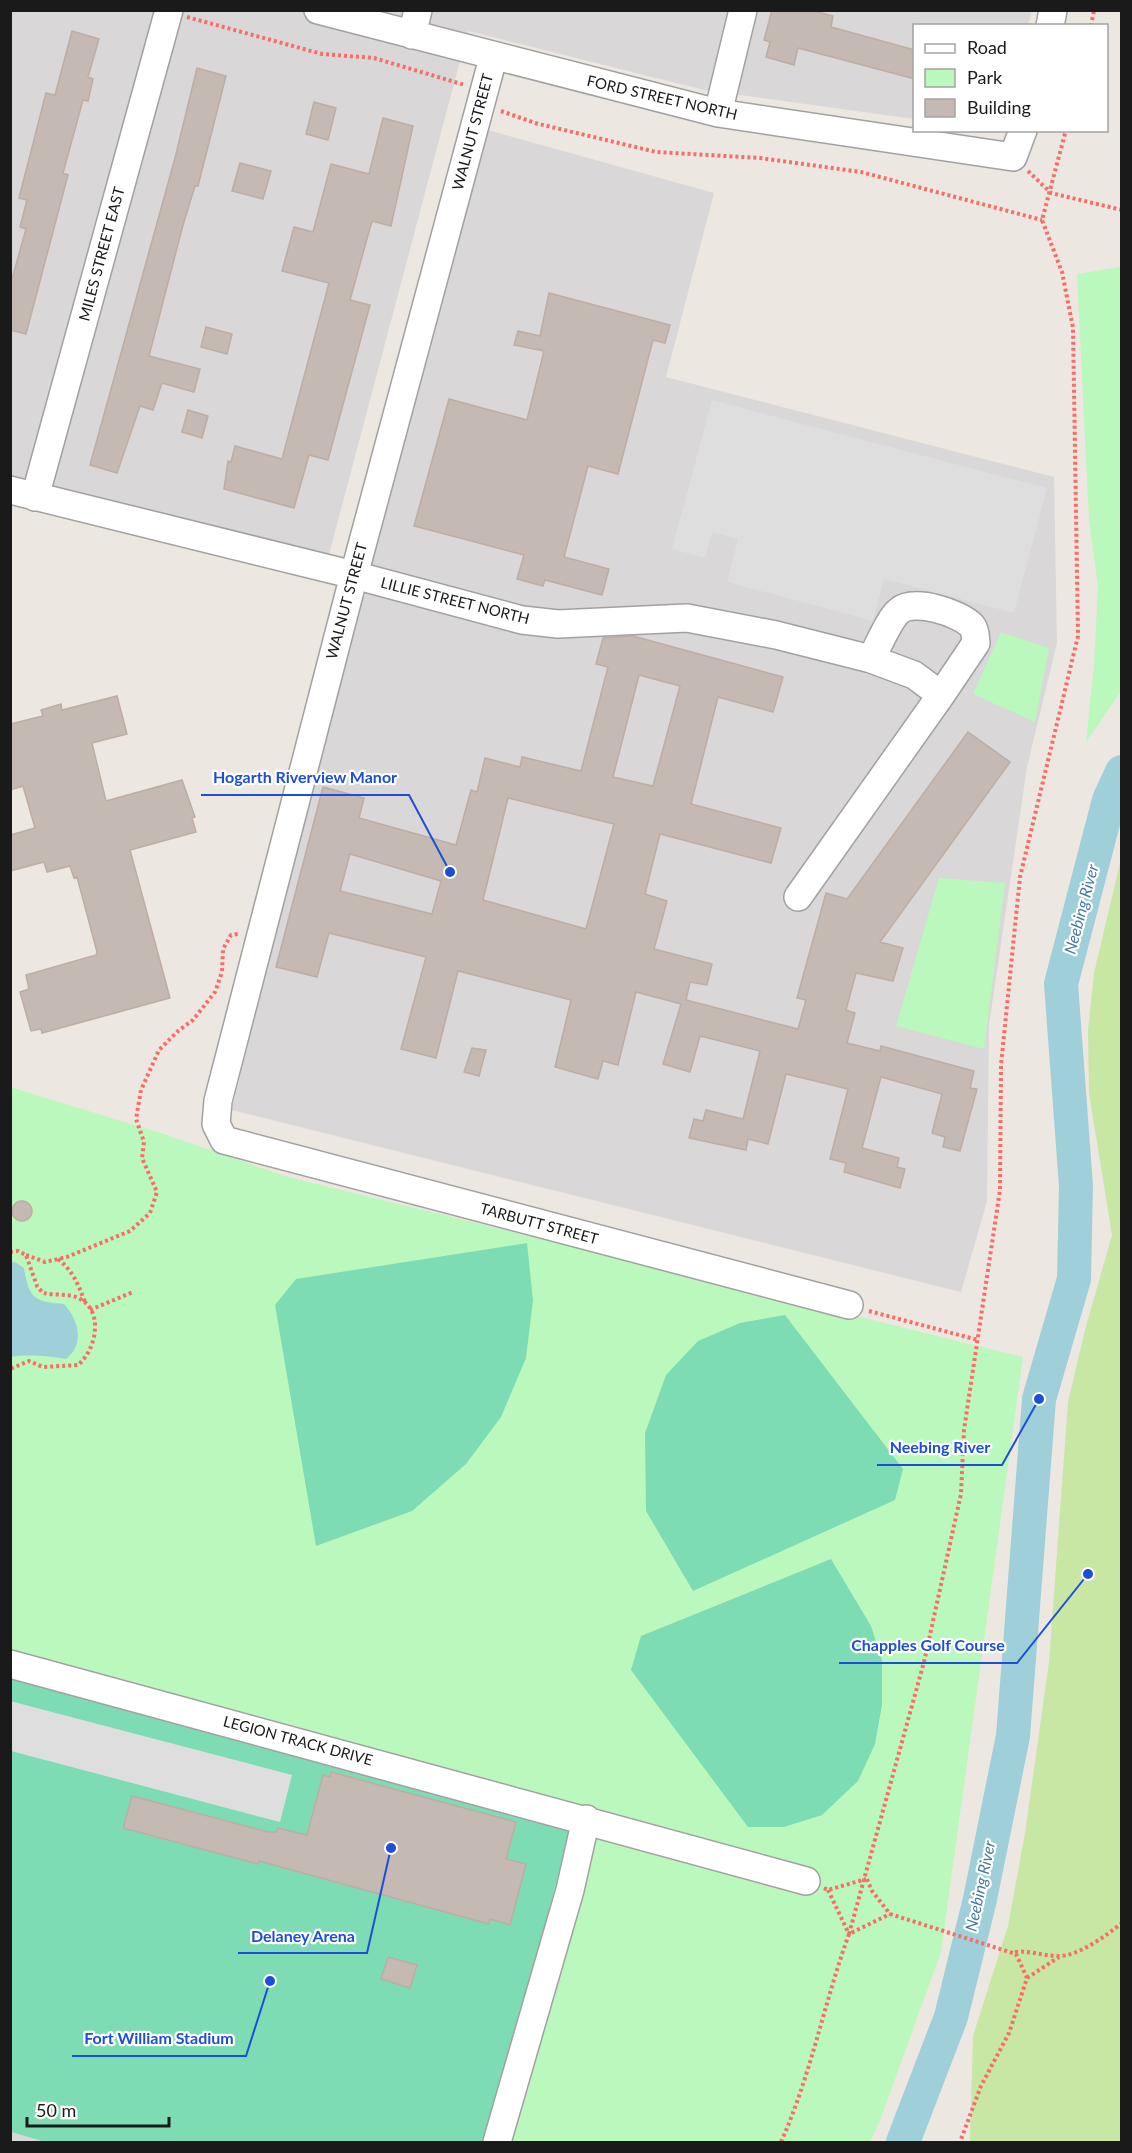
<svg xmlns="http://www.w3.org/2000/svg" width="1132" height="2153" font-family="Lato,sans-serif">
  <rect width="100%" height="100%" fill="#ece7e0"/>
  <path fill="#d9d7d7" d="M10 11H1032L1028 25 914 26V119L704 90 468 31 323 577 11 495Z
    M484 129 714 193 666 377 1054 477 1057 643 1027 767 989 1025 987 1201 961 1292 232 1110 358 596Z
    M11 2132 45 2142H11Z"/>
  <path fill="#c8e7a4" d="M1121 859V2142H970L973 2036 1008 1926 1025 1833 1049 1662 1068 1402 1085 1330 1112 1235 1089 1093 1088 1031 1094 973Z"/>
  <path fill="#bbf8bd" d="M1120 267 1121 691 1086 742 1094 665 1098 587 1089 520 1077 274Z
    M1001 632 1049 648 1035 722 973 694Z
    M939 878 1005 883 984 1049 896 1026Z
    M10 1087 164 1134 288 1177 1023 1357 941 1952 881 2118 870 2142H45L11 2132Z"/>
  <path fill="#7ddcb3" d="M527 1243 533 1300 526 1358 501 1417 466 1464 412 1511 316 1546 275 1305 296 1279Z
    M785 1315 903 1469 895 1500 693 1591 646 1511 645 1433 666 1375 698 1341 740 1323Z
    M831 1559 871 1626 882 1660V1705L875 1744 858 1781 822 1815 784 1827H748L631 1670 641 1636Z
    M10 1678 570 1830 488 2142H45L11 2132Z"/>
  <path fill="#dedede" d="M712 400 1047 488 1014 613 884 579 873 621 727 582 738 539 712 532 705 558 672 549Z
    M10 1701 292 1775 280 1822 11 1751Z"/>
  <path fill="#9fd0da" d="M15 1262 24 1268C29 1298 34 1302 64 1304 79 1321 85 1343 66 1359 50 1356 25 1354 11 1357L10 1263Z"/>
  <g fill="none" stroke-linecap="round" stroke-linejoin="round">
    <path stroke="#9fd0da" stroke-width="34" d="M903 2142 951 2017 980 1899 1013 1736 1039 1399 1074 1279 1076 1186 1061 984 1109 800 1122 772"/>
  </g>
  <path fill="#c4b9b3" stroke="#beada2" stroke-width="1.5" fill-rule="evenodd" d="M772 10H810L833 16 831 27 915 50V79L798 48 794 65 766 57 770 42 764 40Z
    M72 31 99 39 88 77 93 79 88 101 83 100 63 173 68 175 26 334 10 330V286L26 229 20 227 27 200 19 198 46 93 55 95Z
    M197 68 226 76 198 186H195L183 225 149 356 200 369 194 392 162 383 153 410 140 406 117 473 90 465 175 158Z
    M314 102 336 108 328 140 306 134Z
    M383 118 413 126 391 226 372 221 350 300 370 305 328 460 309 455 294 508 224 489 228 461 231 462 235 446 282 459 329 283 282 271 294 227 313 232 331 164 369 174Z
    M240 163 271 171 263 199 232 191Z
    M549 293 670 325 665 343 653 340 618 474 588 466 564 557 609 569 602 595 545 580 543 586 517 579 524 555 414 526 449 399 527 420 544 351 514 345 518 331 540 336Z
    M206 327 232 334 227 354 201 347Z
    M188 410 208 416 202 438 182 432Z
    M633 636 783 677 773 712 718 697 691 804 781 828 771 863 660 834 645 894 667 901 654 949 712 964 707 985 690 982 686 1000 798 1029 806 1000 797 998 826 893 847 899 968 732 1010 762 880 942 903 948 893 981 856 973 846 1010 855 1013 847 1043 880 1051 881 1046 974 1071 970 1088 977 1089 960 1151 943 1147 945 1137 932 1133 942 1094 881 1077 862 1148 899 1158 897 1167 905 1169 900 1188 844 1172 846 1163 830 1159 848 1089 786 1074 768 1144 748 1139 746 1150 689 1138 694 1119 703 1121 706 1110 743 1119 760 1051 700 1036 690 1072 663 1064 681 1004 636 992 618 1065 603 1061 598 1079 555 1067 571 1000 458 971 436 1058 401 1049 426 957 329 933 317 977 276 967 323 787 364 798 359 818 456 845 471 790 477 792 485 758 520 767 522 757 581 771 608 667 596 664 603 638ZM639 675 680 686 653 786 613 777ZM508 798 614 824 586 929 483 900ZM350 854 441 881 432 914 340 891Z
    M117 696 127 734 92 743 106 801 182 780 195 817 192 818 196 832 130 850 170 998 42 1033 41 1029 31 1031 20 992 29 989 26 975 96 955 97 952 77 877 74 878 70 866 47 872 44 862 10 871V835L35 828 23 786 10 790V724L43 716 41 710 61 704 62 710Z
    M472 1048 486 1050 479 1076 464 1072Z
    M12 1211a10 10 0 1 1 20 0a10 10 0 1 1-20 0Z
    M331 1772 516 1822 506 1859 526 1864 510 1925 490 1919 489 1924 259 1861 258 1864 123 1828 132 1796 268 1832H276L278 1828 307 1835 323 1775 330 1777Z
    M388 1957 417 1965 410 1988 381 1979Z"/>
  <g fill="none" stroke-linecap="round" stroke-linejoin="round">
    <defs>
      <path id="minor" d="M318 10 718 113 1013 157 1023 130
        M1050 26 1053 10
        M412 35 418 10
        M493 58 354 575 218 1101 216 1124 224 1140 849 1305
        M718 113 743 10
        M10 490 354 575 522 620 558 624 687 618 776 635 871 659C878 647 889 619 899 611 914 598 960 613 972 626 976 631 975 637 976 643L941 695 914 675 871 659
        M35 497 169 10
        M798 897 941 695
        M10 1664 806 1881
        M497 2142 570 1890 586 1819"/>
    </defs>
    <use href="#minor" stroke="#a1a1a1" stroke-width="30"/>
    <path stroke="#f86d65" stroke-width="4" stroke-dasharray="3 3" stroke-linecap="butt" d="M187 17 322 54 374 58 465 85
      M1091 26 1094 10
      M501 111 535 123 656 152 760 158 861 172 1042 220
      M1028 171 1051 193 1122 210
      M10 1252 18 1251 26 1255 37 1286 43 1293C53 1295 66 1294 76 1297 105 1308 97 1349 78 1365L43 1367 29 1361 10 1369
      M26 1255 45 1262 67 1257 130 1231 150 1213 157 1192 142 1158 144 1142 136 1119 141 1090 159 1050 178 1031 193 1020 215 992 222 972 223 949 231 935 238 934
      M58 1259C73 1271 78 1284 85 1302
      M90 1310 133 1292
      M869 1311 978 1340
      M867 1879 872 1891 890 1914 1016 1954 1027 1978 1009 2033 981 2086 960 2142
      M824 1888 828 1890 866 1879
      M828 1890 849 1934
      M849 1934 924 1662 961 1494 964 1430 1000 1190 1001 1065 1020 877 1078 636 1073 328 1062 272 1042 220 1066 130
      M1015 1952C1030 1950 1042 1956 1058 1956 1077 1957 1107 1935 1122 1923
      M1027 1978 1059 1957
      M781 2142C811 2075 824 2003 849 1934L890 1914"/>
    <use href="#minor" stroke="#fff" stroke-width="27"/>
  </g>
  <g text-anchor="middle" stroke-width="4.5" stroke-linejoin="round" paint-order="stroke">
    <g font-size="15" fill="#1a1a1a" stroke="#fff">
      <text transform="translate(662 98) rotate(13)" y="5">FORD STREET NORTH</text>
      <text transform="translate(473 132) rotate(-75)" y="5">WALNUT STREET</text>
      <text transform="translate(102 254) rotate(-75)" y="5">MILES STREET EAST</text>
      <text transform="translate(347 601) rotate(-75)" y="5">WALNUT STREET</text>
      <text transform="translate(455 601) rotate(14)" y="5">LILLIE STREET NORTH</text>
      <text transform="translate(539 1224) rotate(15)" y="5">TARBUTT STREET</text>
      <text transform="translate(298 1741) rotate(15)" y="5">LEGION TRACK DRIVE</text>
    </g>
    <g font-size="16" font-style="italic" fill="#4678a0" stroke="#fff">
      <text transform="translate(1081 909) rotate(-75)" y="6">Neebing River</text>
      <text transform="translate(980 1886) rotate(-78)" y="6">Neebing River</text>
    </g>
  </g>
  <path fill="none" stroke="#1d4ed8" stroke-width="2" d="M450 872L409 795H201M1039 1399L1002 1465H877M1088 1574L1017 1663H839M391 1848L367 1953H238M270 1981L246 2056H72"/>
  <g fill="#1d4ed8" stroke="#fff" stroke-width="2">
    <circle cx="450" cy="872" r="6"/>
    <circle cx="1039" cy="1399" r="6"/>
    <circle cx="1088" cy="1574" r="6"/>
    <circle cx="391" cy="1848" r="6"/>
    <circle cx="270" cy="1981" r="6"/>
  </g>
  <g font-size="16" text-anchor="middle" font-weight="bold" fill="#1d4ed8" stroke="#fff" stroke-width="4.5" stroke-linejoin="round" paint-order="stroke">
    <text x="305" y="783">Hogarth Riverview Manor</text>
    <text x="940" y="1453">Neebing River</text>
    <text x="928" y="1651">Chapples Golf Course</text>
    <text x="303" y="1942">Delaney Arena</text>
    <text x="159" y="2044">Fort William Stadium</text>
  </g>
  <rect width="1132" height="2153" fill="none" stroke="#1a1a1a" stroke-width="24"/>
  <rect x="913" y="24" width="195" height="108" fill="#ffffff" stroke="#a3a3a3" stroke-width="1.5"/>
  <rect x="925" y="44" width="30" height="9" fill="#ffffff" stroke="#a3a3a3" stroke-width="1.5"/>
  <text x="967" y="54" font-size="18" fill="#1a1a1a">Road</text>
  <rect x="925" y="69" width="30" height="18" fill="#bbf8bd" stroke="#a3a3a3" stroke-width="1.5"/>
  <text x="967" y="84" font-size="18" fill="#1a1a1a">Park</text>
  <rect x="925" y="99" width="30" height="18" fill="#c4b9b3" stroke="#a3a3a3" stroke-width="1.5"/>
  <text x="967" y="114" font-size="18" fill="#1a1a1a">Building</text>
  <path d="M27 2117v9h142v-9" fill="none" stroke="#1a1a1a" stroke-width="3"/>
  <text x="36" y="2117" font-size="18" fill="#1a1a1a" stroke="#ffffff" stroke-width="4.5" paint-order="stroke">50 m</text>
</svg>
